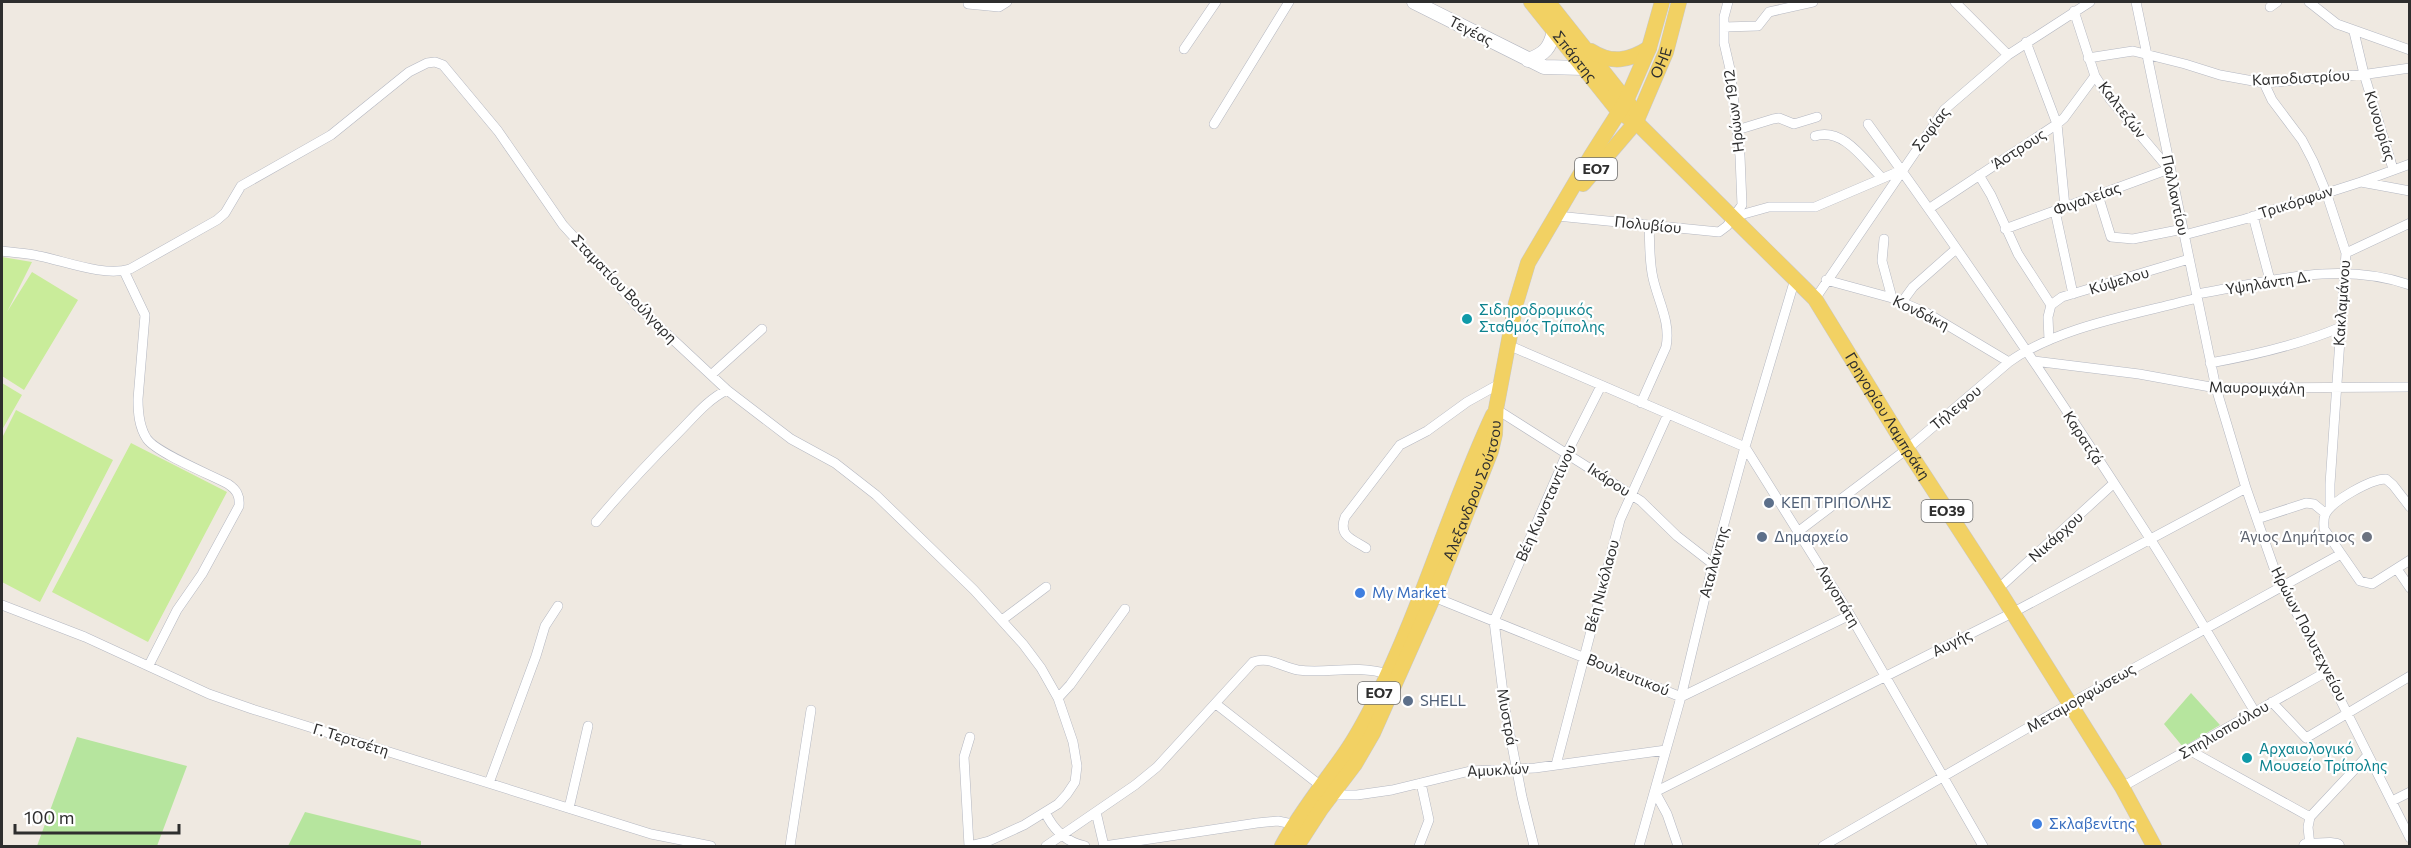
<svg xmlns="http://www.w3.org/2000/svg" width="2411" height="848" font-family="Commissioner,sans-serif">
  <rect width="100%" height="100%" fill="#efe9e1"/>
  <path fill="#b6e59e" d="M2191 693 2220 725 2183 747 2164 724Z
    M77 737 187 766 157 846H37Z
    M305 812 421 841V846H288Z"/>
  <path fill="#c9ec9a" d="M2 257 32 262 7 312 32 272 78 300 24 390 2 376Z
    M2 383 22 395 2 430Z
    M16 410 113 460 40 602 2 582V438Z
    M131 443 227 492 148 642 52 592Z"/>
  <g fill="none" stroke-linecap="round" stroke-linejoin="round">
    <defs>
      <path id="street" d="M1955 2 2008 55
        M2136 2 2216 388 2246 488 2274 568 2410 838
        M2309 2 2337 24 2410 50
        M968 4 999 7 1007 2
        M2270 7 2277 2
        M1724 27 1758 26 1769 12 1813 2
        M2354 32 2364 74 2393 169
        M2026 42 2057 124 2065 207
        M1184 49 1216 2
        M2088 58 2133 51 2185 64 2220 75 2264 83 2368 74 2410 68
        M2264 83 2272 100 2302 140 2313 161 2326 192 2346 253 2330 484V508
        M1214 124 1289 2
        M1868 124C1966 259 2059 397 2149 537 2186 595 2220 654 2255 712
        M1737 130 1773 119 1779 118 1794 124 1817 117
        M1815 136C1843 127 1864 160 1882 178
        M1979 175 1991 195 2018 254 2051 305 2048 317 2049 340
        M2361 182 2410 164
        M2098 195 2111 237 2133 239 2183 229
        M1930 208 2057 124 2064 118 2095 76
        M2055 211 2073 294
        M1557 216 1719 232 1727 226 1742 205 1740 156 1730 69 1724 43V17L1728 2
        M2253 216 2270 280
        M1733 217 1769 207H1815L1902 170
        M2005 229 2169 169 2110 99 2095 76 2074 11
        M2184 235 2245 219 2361 182 2410 191
        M1884 239 1882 261 1892 298
        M2 251C14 253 27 253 39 256 65 261 104 277 130 269L217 220 225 213 241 186 331 135 409 72 427 63 435 62 443 65 498 131 563 225 636 305 727 390 791 439 835 463 876 495 974 590 1023 644 1041 668 1058 698 1073 742 1077 766 1075 782 1067 794 1058 804 1024 825 989 841 969 846
        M2346 253 2410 223
        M124 271 145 315 138 399C138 413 139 427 147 439 157 453 211 475 228 484 237 490 240 496 239 506L202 574 177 610 149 665
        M1826 280 1892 298 1927 313 2009 362
        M2197 294C2268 282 2338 260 2410 285
        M1815 299 1944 110 2008 55 2090 2
        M1902 302 1913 287 1956 249
        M2051 305 2062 297 2189 259
        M1508 345 1745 447 1850 615 1983 846
        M2034 361 2139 374 2216 388 2410 387
        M2210 363C2255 355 2299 345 2341 327
        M711 375 762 329
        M1641 403 1666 347C1671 322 1658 301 1653 278 1649 261 1650 243 1649 226
        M1496 409 1641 501 1677 536 1713 564
        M2410 507 2393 485 2386 479C2371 479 2331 501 2325 515 2323 520 2324 524 2324 529L2360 581 2372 584 2410 560
        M2257 519 2306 503 2314 504 2325 513
        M596 522C622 491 649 462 678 433 694 417 707 400 727 390
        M1799 531 1907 449 2009 362C2059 326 2138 314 2197 298
        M1366 548C1352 539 1338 536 1345 517L1400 445 1427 431 1467 402 1501 383
        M2397 569 2410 588
        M1998 589 2113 484
        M1429 595 1681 697 1850 615
        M2 605 85 637 209 694 252 709 651 834 711 846
        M1002 620 1046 587
        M1058 698 1070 685 1125 609
        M2272 702 2306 738 2410 676
        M1216 704 1321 786 1336 795H1357L1392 790 1470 771 1535 768 1666 750
        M2189 750 2310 817
        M1556 765 1620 520 1668 414
        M489 783 536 656 545 626 558 606
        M2122 787 2326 672
        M1655 792 2012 613 2246 488
        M1655 792 1667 814 1678 846
        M2392 801 2410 792
        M569 808 588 726
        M1045 812C1053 829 1065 842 1085 846
        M1096 812 1104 846
        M790 846 811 710
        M969 846 964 757 970 737
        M1046 846 1135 785 1157 767 1253 662C1270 656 1281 667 1298 670 1329 674 1353 664 1388 674
        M1104 846 1257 823 1278 821 1297 825
        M1419 846 1429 820 1421 783
        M1534 846 1522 797 1505 709 1494 621 1567 453 1601 386
        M1639 846 1681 697 1713 564 1745 447 1795 279
        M1823 846 2069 704 2341 554
        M2310 846 2308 827 2310 817 2368 755"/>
      <path id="secondary" d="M1414 2 1544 67 1584 68
        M1528 60C1545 54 1550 48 1554 31
        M2306 846 2330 845 2337 846"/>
      <g id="primary">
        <path id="s1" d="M1531 2 1619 112 1636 122 1815 299 1907 449 1998 589 2122 787 2154 846"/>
        <path d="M1548 2 1632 108"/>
        <path d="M1591 51C1611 64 1629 61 1649 48"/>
        <path id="s2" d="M1583 184 1636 122 1666 52 1679 2"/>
        <path d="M1282 846C1299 814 1322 786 1343 756 1356 738 1367 717 1377 697 1422 606 1450 507 1493 415"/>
        <path id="s3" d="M1297 846 1321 809 1355 764 1373 733 1433 598 1491 451 1495 434 1496 409 1516 303 1528 263 1591 156 1626 101 1649 48 1662 2"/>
      </g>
    </defs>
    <use href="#street" stroke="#b4b7c1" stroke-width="10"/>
    <use href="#secondary" stroke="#b4b7c1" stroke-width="15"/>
    <use href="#primary" stroke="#c9c9c9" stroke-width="16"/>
    <use href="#street" stroke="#fff" stroke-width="9"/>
    <use href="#secondary" stroke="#fff" stroke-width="14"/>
    <use href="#primary" stroke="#f2d163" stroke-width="15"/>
  </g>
  <g fill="#0f9aa8" stroke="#fff" stroke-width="2">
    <circle cx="1467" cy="319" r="6"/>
    <circle cx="2247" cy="758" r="6"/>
  </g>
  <g fill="#5c6f8a" stroke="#fff" stroke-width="2">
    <circle cx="1769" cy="503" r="6"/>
    <circle cx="1762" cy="537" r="6"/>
    <circle cx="1408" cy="701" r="6"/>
  </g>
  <circle fill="#6b7280" stroke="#fff" stroke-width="2" cx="2367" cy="537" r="6"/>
  <g fill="#3f7fe0" stroke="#fff" stroke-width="2">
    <circle cx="1360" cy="593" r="6"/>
    <circle cx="2037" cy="824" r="6"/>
  </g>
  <g text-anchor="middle" stroke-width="4.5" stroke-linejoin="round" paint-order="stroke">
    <g fill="#fff" stroke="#6d6d6d" stroke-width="1.5">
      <rect x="1575" y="158" width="42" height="22" rx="4.5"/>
      <rect x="1921.5" y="500" width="51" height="22" rx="4.5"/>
      <rect x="1358" y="682" width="42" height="22" rx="4.5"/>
    </g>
    <g font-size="14" font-weight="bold" fill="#2e2e2e">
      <text x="1596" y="174">ΕΟ7</text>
      <text x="1947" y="516">ΕΟ39</text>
      <text x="1379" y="698">ΕΟ7</text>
    </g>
    <g font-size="15" fill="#2e2e2e" stroke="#fff">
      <text transform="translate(1471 31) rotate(27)" y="5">Τεγέας</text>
      <text dy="5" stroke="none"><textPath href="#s1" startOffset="70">Σπάρτης</textPath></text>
      <text dy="5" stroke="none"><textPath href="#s2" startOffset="146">ΟΗΕ</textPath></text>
      <text transform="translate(2301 78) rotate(-3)" y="5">Καποδιστρίου</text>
      <text transform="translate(2122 110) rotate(52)" y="5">Καλτεζών</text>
      <text transform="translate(1734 111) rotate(-97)" y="5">Ηρώων 1912</text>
      <text transform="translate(2380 126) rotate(73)" y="5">Κυνουρίας</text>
      <text transform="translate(1931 129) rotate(-53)" y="5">Σοφίας</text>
      <text transform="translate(2019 149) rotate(-33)" y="5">Άστρους</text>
      <text transform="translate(2175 195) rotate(78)" y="5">Παλλαντίου</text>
      <text transform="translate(2087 199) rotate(-20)" y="5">Φιγαλείας</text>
      <text transform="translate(2296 202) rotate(-18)" y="5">Τρικόρφων</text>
      <text transform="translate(1648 225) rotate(6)" y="5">Πολυβίου</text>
      <text transform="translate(2119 281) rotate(-17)" y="5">Κύψελου</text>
      <text transform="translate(2268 283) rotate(-9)" y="5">Υψηλάντη Δ.</text>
      <text transform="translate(624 289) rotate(46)" y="5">Σταματίου Βούλγαρη</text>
      <text transform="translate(2342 303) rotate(-86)" y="5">Κακλαμάνου</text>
      <text transform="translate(1921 313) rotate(26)" y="5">Κονδάκη</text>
      <text transform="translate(2257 388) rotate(1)" y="5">Μαυρομιχάλη</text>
      <text transform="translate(1956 408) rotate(-40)" y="5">Τήλεφου</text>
      <text dy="5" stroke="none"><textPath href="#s1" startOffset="550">Γρηγορίου Λαμπράκη</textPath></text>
      <text transform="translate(2083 438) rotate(57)" y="5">Καρατζά</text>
      <text transform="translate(1609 480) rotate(33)" y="5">Ικάρου</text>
      <text dy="5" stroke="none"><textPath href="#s3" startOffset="399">Αλεξανδρου Σούτσου</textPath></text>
      <text transform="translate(1546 503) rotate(-66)" y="5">Βέη Κωνσταντίνου</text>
      <text transform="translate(2056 537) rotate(-42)" y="5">Νικάρχου</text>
      <text transform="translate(1714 562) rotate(-75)" y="5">Αταλάντης</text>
      <text transform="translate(1602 586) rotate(-75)" y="5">Βέη Νικόλαου</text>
      <text transform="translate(1838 596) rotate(59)" y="5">Λαγοπάτη</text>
      <text transform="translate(2309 634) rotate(63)" y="5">Ηρώων Πολυτεχνείου</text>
      <text transform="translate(1952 643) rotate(-27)" y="5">Αυγής</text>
      <text transform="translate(1628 675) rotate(22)" y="5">Βουλευτικού</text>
      <text transform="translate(2081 698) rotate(-30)" y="5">Μεταμορφώσεως</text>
      <text transform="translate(1507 717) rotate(80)" y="5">Μυστρά</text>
      <text transform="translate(2224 730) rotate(-30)" y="5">Σπηλιοπούλου</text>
      <text transform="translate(351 740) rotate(17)" y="5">Γ. Τερτσέτη</text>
      <text transform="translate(1498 770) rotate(-3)" y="5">Αμυκλών</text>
    </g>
    <g font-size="15" fill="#0d838f" stroke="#fff" text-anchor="start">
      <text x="1479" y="315">Σιδηροδρομικός<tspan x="1479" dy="17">Σταθμός Τρίπολης</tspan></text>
      <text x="2259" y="754">Αρχαιολογικό<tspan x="2259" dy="17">Μουσείο Τρίπολης</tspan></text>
    </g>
    <g font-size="15" fill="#4e5e75" stroke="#fff" text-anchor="start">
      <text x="1781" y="508">ΚΕΠ ΤΡΙΠΟΛΗΣ</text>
      <text x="1774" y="542">Δημαρχείο</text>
      <text x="1420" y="706">SHELL</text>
    </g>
    <g font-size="15" fill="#5b616d" stroke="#fff" text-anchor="end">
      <text x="2355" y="542">Άγιος Δημήτριος</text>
    </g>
    <g font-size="15" fill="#366cbe" stroke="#fff" text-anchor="start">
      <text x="1372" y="598">My Market</text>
      <text x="2049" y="829">Σκλαβενίτης</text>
    </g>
  </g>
  <rect width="2411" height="848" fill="none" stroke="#2e2e2e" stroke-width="6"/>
  <path d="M15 824v9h164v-9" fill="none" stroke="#2e2e2e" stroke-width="3"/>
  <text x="24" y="824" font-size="18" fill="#2e2e2e" stroke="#ffffff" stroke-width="4.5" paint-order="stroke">100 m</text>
</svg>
